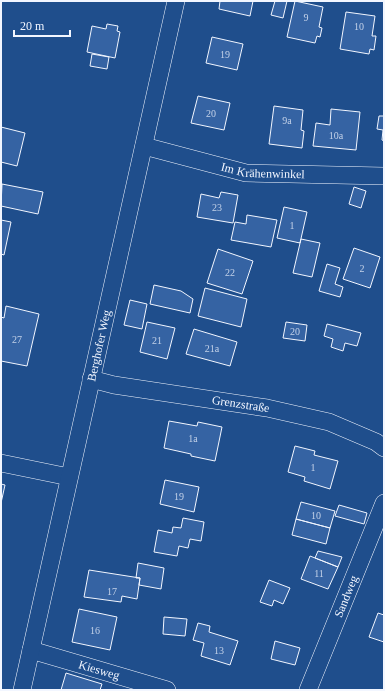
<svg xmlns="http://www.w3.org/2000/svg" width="385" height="691" font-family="Georgia,serif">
  <rect width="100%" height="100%" fill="#1f4e8c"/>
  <path fill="#3563a3" stroke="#f2f6ff" d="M220 1H253L250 16 219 9Z
    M275 1H287L283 18 271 15Z
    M295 1 323 7 319 27 322 28 320 37 317 36 315 43 287 37Z
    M346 12 375 16 372 36H376L374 50 370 49 369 54 340 49Z
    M107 24 118 26 117 31 120 32 115 58 87 52 92 26 106 29Z
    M212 37 243 44 237 70 206 63Z
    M92 54 109 57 107 69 90 66Z
    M198 96 230 103 224 130 191 123Z
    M274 106 303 110 301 130 304 131 302 148 269 144Z
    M331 109 360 112 356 150 313 146 316 123 330 125Z
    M379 116H384V141L382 140 383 130 377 129Z
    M1 127 25 133 17 166 1 162Z
    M2 184 43 192 38 214 1 206Z
    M354 187 366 191 361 208 349 204Z
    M221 192 238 195 233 223 197 217 201 194 219 198Z
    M284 207 307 212 300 243 277 238Z
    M247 215 277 220 271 247 231 240 235 222 246 224Z
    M1 220 11 222 4 255 1 254Z
    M301 239 320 243 312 277 293 273Z
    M354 248 380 257 370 288 343 279Z
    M218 249 253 261 242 294 207 283Z
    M327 264 340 268 335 284 343 287 340 297 319 291Z
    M154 285 181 291 193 299 190 313 150 304Z
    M205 288 247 299 241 327 198 316Z
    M130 300 147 304 142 329 124 325Z
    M6 306 39 314 27 366 1 361V317L4 318Z
    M147 322 175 328 167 359 140 352Z
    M286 322 307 325 305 341 283 338Z
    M327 324 361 333 357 346 345 343 343 351 331 347 333 339 324 336Z
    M194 329 237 342 230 366 186 354Z
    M169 421 197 426 198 422 222 427 215 461 191 456V454L164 448Z
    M295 446 315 451 314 455 338 461 330 489 304 481 305 477 288 472Z
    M165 480 199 487 194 512 160 504Z
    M1 484 5 485 1 503Z
    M301 502 335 511 330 528 296 519Z
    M339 505 367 513 364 524 335 516Z
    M183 518 204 522 201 541 190 539 188 548 179 546 177 556 154 552 158 530 172 533 173 527 181 528Z
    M296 519 330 528 326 544 292 535Z
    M318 551 342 557 338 567 315 558Z
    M310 556 338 567 328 589 301 579Z
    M138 563 164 568 161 589 139 585 140 578H136Z
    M89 570 140 578 137 599 122 596 121 602 84 597Z
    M269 580 290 588 283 604 274 600 272 606 260 602Z
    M79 609 117 617 110 650 72 642Z
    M378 613 384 615V642L369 637Z
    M164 617 187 619 185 636 163 634Z
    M198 623 210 626 209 632 238 641 230 665 201 656 204 643 193 640Z
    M275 641 300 648 295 665 271 659Z
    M66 673 102 684 100 690H61Z"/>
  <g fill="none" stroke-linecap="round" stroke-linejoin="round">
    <defs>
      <g id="street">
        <path id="s1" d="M144 146 246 173 384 176"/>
        <path id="s2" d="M91 379 114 385 267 408 329 422 376 442 384 448"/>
        <path d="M1 463 69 477"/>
        <path id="s3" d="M31 650 167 690"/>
        <path id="s4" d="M22 690 176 1"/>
        <path id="s5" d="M308 690 384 503"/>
      </g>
    </defs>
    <use href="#street" stroke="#f2f6ff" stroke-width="18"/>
    <use href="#street" stroke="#1f4e8c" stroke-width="17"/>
  </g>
  <g text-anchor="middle" stroke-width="3" stroke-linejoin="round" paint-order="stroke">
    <g font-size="10" fill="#c3d1e8">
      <text x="306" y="21">9</text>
      <text x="359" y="30">10</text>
      <text x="225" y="58">19</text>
      <text x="211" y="117">20</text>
      <text x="287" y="124">9a</text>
      <text x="336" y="139">10a</text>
      <text x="217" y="211">23</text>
      <text x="292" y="229">1</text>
      <text x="362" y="272">2</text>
      <text x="230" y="276">22</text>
      <text x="295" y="335">20</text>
      <text x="17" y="343">27</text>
      <text x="157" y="344">21</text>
      <text x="212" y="352">21a</text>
      <text x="193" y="442">1a</text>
      <text x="313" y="471">1</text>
      <text x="179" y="500">19</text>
      <text x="316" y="519">10</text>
      <text x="319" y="577">11</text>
      <text x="112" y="595">17</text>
      <text x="95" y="634">16</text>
      <text x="219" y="654">13</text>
    </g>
    <g font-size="12" fill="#f2f6ff" stroke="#1f4e8c">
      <text dy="4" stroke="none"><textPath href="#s1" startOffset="122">Im Krähenwinkel</textPath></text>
      <text dy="4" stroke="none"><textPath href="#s4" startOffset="353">Berghofer Weg</textPath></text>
      <text dy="4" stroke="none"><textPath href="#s2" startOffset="152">Grenzstraße</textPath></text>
      <text dy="4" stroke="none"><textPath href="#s5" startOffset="101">Sandweg</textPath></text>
      <text dy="4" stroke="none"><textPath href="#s3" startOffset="71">Kiesweg</textPath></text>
    </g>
  </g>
  <rect width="385" height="691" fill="none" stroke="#f2f6ff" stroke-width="4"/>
  <path d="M14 30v6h56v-6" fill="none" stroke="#f2f6ff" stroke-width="2"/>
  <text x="20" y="30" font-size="12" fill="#f2f6ff" stroke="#1f4e8c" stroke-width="3" paint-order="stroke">20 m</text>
</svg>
